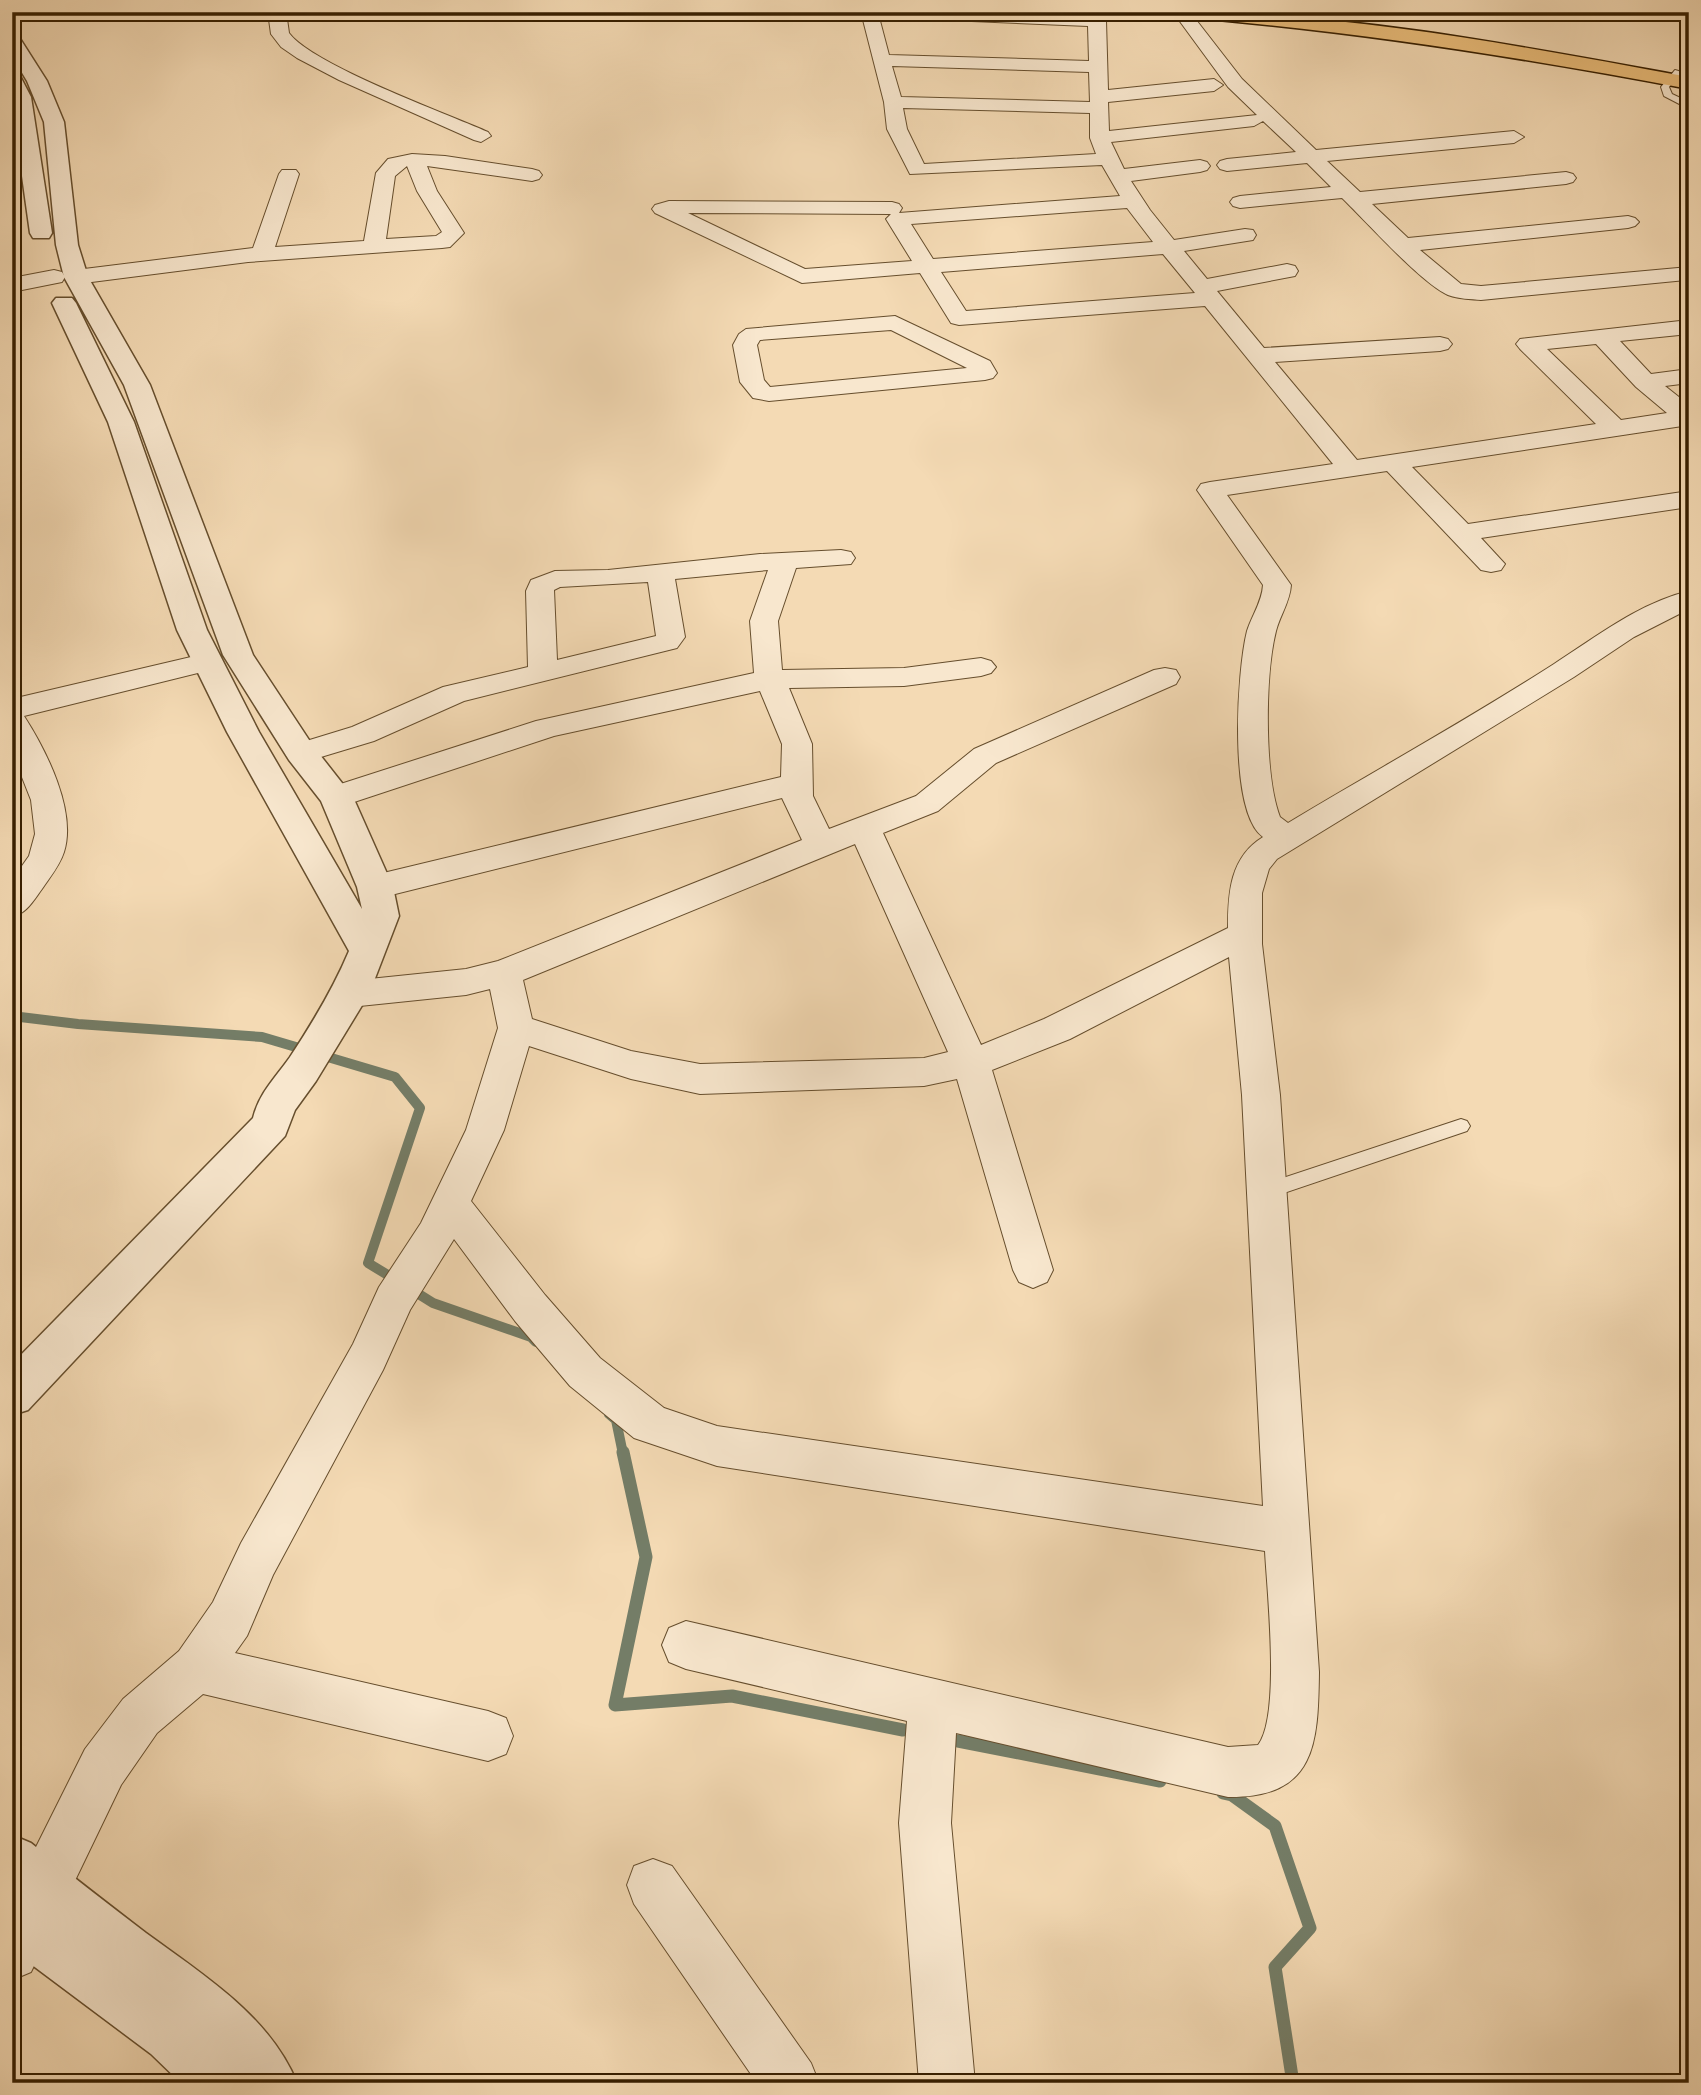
<svg xmlns="http://www.w3.org/2000/svg" width="1701" height="2095" font-family="Vollkorn,serif">
  <rect width="100%" height="100%" fill="#f4dab4"/>
  <filter id="stains"><feTurbulence type="fractalNoise" baseFrequency=".00286" numOctaves="4"/><feColorMatrix values="0 0 0 0 .2 0 0 0 0 .09 0 0 0 0 .02 0 0 0 .5 -.17"/></filter>
  <radialGradient id="worn" r=".72"><stop offset=".6" stop-color="#630" stop-opacity="0"/><stop offset="1" stop-color="#630" stop-opacity=".3"/></radialGradient>
  <g fill="none" stroke-linecap="round" stroke-linejoin="round">
    <path stroke="#747d67" stroke-width="10" d="M12 1016 78 1024 262 1037 306 1050
      M321 1055 395 1077 420 1108 368 1263 396 1280
      M409 1288 433 1303 531 1337 536 1342
      M609 1414 616 1420 623 1454"/>
    <path stroke="#747d67" stroke-width="13" d="M623 1452 646 1557 615 1705 732 1696 903 1730
      M958 1741 1160 1781
      M1223 1793 1232 1795 1275 1826 1310 1928 1275 1967 1293 2083"/>
    <defs>
      <path id="service" d="M1675 70 1682 72 1669 87 1672 94 1689 102V109L1664 96 1661 87Z
        M1461 1119 1467 1121 1470 1126 1467 1131 1266 1199 1259 1196 1257 1191 1259 1186Z"/>
      <path id="minor" d="M268 12H286L289 33C313 65 445 113 488 132L491 136 481 142 474 140 339 80 297 58 281 47 271 34Z
        M861 12 1086 15 1085 12H1102L1106 21 1108 90 1214 79 1223 85 1214 91 1108 102 1109 131 1257 115 1228 87 1173 12H1190L1242 79 1316 150 1514 131 1524 137 1514 143 1327 161 1360 192 1566 172 1573 174 1576 178 1573 182 1566 184 1372 204 1408 238 1628 216 1635 218 1639 222 1635 226 1628 228 1420 250 1461 284 1481 286 1689 267V279L1686 280 1481 300C1471 299 1458 299 1448 295 1421 283 1366 221 1342 198L1240 208 1233 206 1230 202 1233 198 1240 196 1331 187 1307 163 1227 171 1220 169 1217 165 1220 161 1227 159 1296 152 1263 121 1254 126 1111 142 1124 169 1200 160 1207 162 1210 166 1207 170 1200 172 1131 181 1150 210 1174 240 1245 229 1253 230 1256 235 1253 240 1184 251 1207 279 1287 264 1295 266 1298 271 1295 276 1217 291 1264 348 1440 337 1448 339 1452 344 1448 349 1440 351 1275 362 1357 460 1596 424 1520 349 1516 344 1520 339 1689 320V334L1620 341 1651 374 1689 369V383L1665 386 1689 405V425L1412 467 1468 524 1689 491V507L1481 538 1505 564 1501 570 1491 572 1481 570 1387 471 1227 495 1291 585C1290 602 1280 615 1276 631 1265 675 1264 775 1280 817L1288 823C1376 770 1467 720 1554 664 1596 637 1639 603 1689 591V609L1634 637 1574 677 1277 859 1269 869 1262 893V944L1280 1095 1319 1672C1318 1744 1316 1798 1228 1797L956 1733 951 1823 975 2083H919L899 1823 907 1721 686 1669 669 1662 662 1645 669 1628 686 1621 1228 1747 1258 1745C1281 1716 1267 1591 1265 1551L717 1466 634 1438 570 1386 515 1321 454 1239 410 1310 383 1370 273 1575 247 1636 235 1653 488 1711 506 1718 513 1736 506 1754 488 1761 203 1694 157 1733 121 1785 31 1972 12 1980V1895L85 1749 123 1699 179 1651 213 1602 241 1543 353 1344 379 1287 421 1223 466 1130 498 1028 490 989 466 995 350 1007 337 1003 332 994 337 985 350 981 466 969 498 961 802 840 782 798 375 899 363 895 358 887 363 879 375 875 781 777 782 744 760 691 554 736 336 808 325 805 320 797 325 789 536 721 754 673 750 621 768 570 675 579 685 637 677 648 464 701 374 741 301 763 290 760 285 753 290 746 352 727 443 687 528 667 526 591 531 580 555 571 608 570 760 554 841 550 851 552 855 558 851 564 796 568 778 621 782 670 904 668 981 658 991 661 996 667 991 673 981 676 904 686 789 688 812 744 813 796 829 829 916 796 974 749 1154 670 1165 668 1176 670 1180 677 1176 684 996 763 938 811 883 833 981 1045 1044 1019 1228 928C1228 893 1230 857 1263 837 1228 812 1237 671 1247 631 1252 615 1262 602 1263 585L1197 490 1201 484 1210 482 1333 464 1205 306 959 325 951 323 920 273 802 283 655 213 652 209 655 205 669 201 892 202 899 204 902 208 899 213 1120 196 1102 165 910 174 887 129 884 102ZM879 17 1088 26 1089 61 889 55ZM892 66 1089 72 1090 102 901 97ZM903 108 1090 113V138L1096 154 924 164 907 129ZM1127 208 1153 242 933 259 911 224ZM688 213 891 214 886 219 912 261 805 269ZM1163 254 1195 293 966 311 941 272ZM1596 344 1636 387 1667 413 1621 420 1547 349ZM648 582 656 636 557 660 554 590 560 587ZM855 844 948 1052 924 1058 700 1064 631 1051 532 1019 523 980ZM1229 957 1242 1095 1263 1506 717 1426 664 1408 600 1358 545 1295 471 1201 504 1130 529 1046 631 1079 700 1094 924 1086 957 1079 1013 1270 1019 1282 1033 1288 1047 1282 1053 1270 992 1070 1070 1039Z
        M412 154 445 156 532 169 539 171 542 175 539 179 532 181 427 166 437 191 464 233 450 247 442 248 248 262 76 284 68 282 65 277 62 282 12 292V278L54 270 62 272 65 277 68 272 76 270 253 248 279 174 282 170H296L299 174 275 247 364 241 376 173 388 159ZM407 166 417 191 442 232 436 236 386 239 395 176Z
        M895 316 990 361 997 373 993 378 985 380 769 401 753 398 740 382 733 345 739 334 746 329ZM891 330 967 368 770 387 764 380 757 345 760 340Z
        M208 653 218 656 223 662 218 668 24 716C46 750 77 811 64 852 60 865 50 877 42 889 33 901 27 913 12 917V880L29 856 35 834 31 800 12 752V699Z
        M653 1859 672 1866 811 2063 819 2083H757L634 1904 627 1885 634 1866Z"/>
      <path id="tertiary" d="M12 36 19 37 47 81 64 122 78 245 88 277 150 385 253 655 313 746 353 797 393 887 399 916 369 994 316 1081 295 1110 285 1136 28 1410 12 1415V1364L253 1118C259 1093 276 1077 290 1057 313 1022 333 989 349 951L227 732 177 630 108 422 52 303 56 298H72L76 303 134 422 207 630 259 732 362 909 357 887 321 801 289 760 223 655 124 385 64 277 56 245 44 122 27 81 12 56Z
        M12 72 19 74 31 97 52 233 49 238H33L30 233 12 105Z
        M12 1835 31 1843C69 1874 107 1903 146 1933 202 1974 270 2016 297 2083H181L151 2054 12 1950Z"/>
      <path id="primary" d="M1174 12C1347 12 1519 46 1689 77V89C1521 57 1353 31 1183 17Z"/>
    </defs>
    <use href="#service" stroke="#664e2d" stroke-width="2"/>
    <use href="#minor" stroke="#664e2d" stroke-width="2"/>
    <use href="#tertiary" stroke="#664e2d" stroke-width="3"/>
    <use href="#primary" stroke="#371f00" stroke-width="3"/>
    <use href="#service" fill="#f8e7ce" fill-rule="evenodd"/>
    <use href="#minor" fill="#f8e7ce" fill-rule="evenodd"/>
    <use href="#tertiary" fill="#f8e7ce" fill-rule="evenodd"/>
    <use href="#primary" fill="#eabd7a" fill-rule="evenodd"/>
  </g>
  <rect width="1701" height="2095" fill="none" stroke="#f4dab4" stroke-width="42"/>
  <rect x="14" y="14" width="1673" height="2067" fill="none" stroke="#371f00" stroke-width="3.5"/>
  <rect x="21" y="21" width="1659" height="2053" fill="none" stroke="#371f00" stroke-width="2"/>
  <rect width="100%" height="100%" filter="url(#stains)"/>
  <rect width="100%" height="100%" fill="url(#worn)"/>
</svg>
